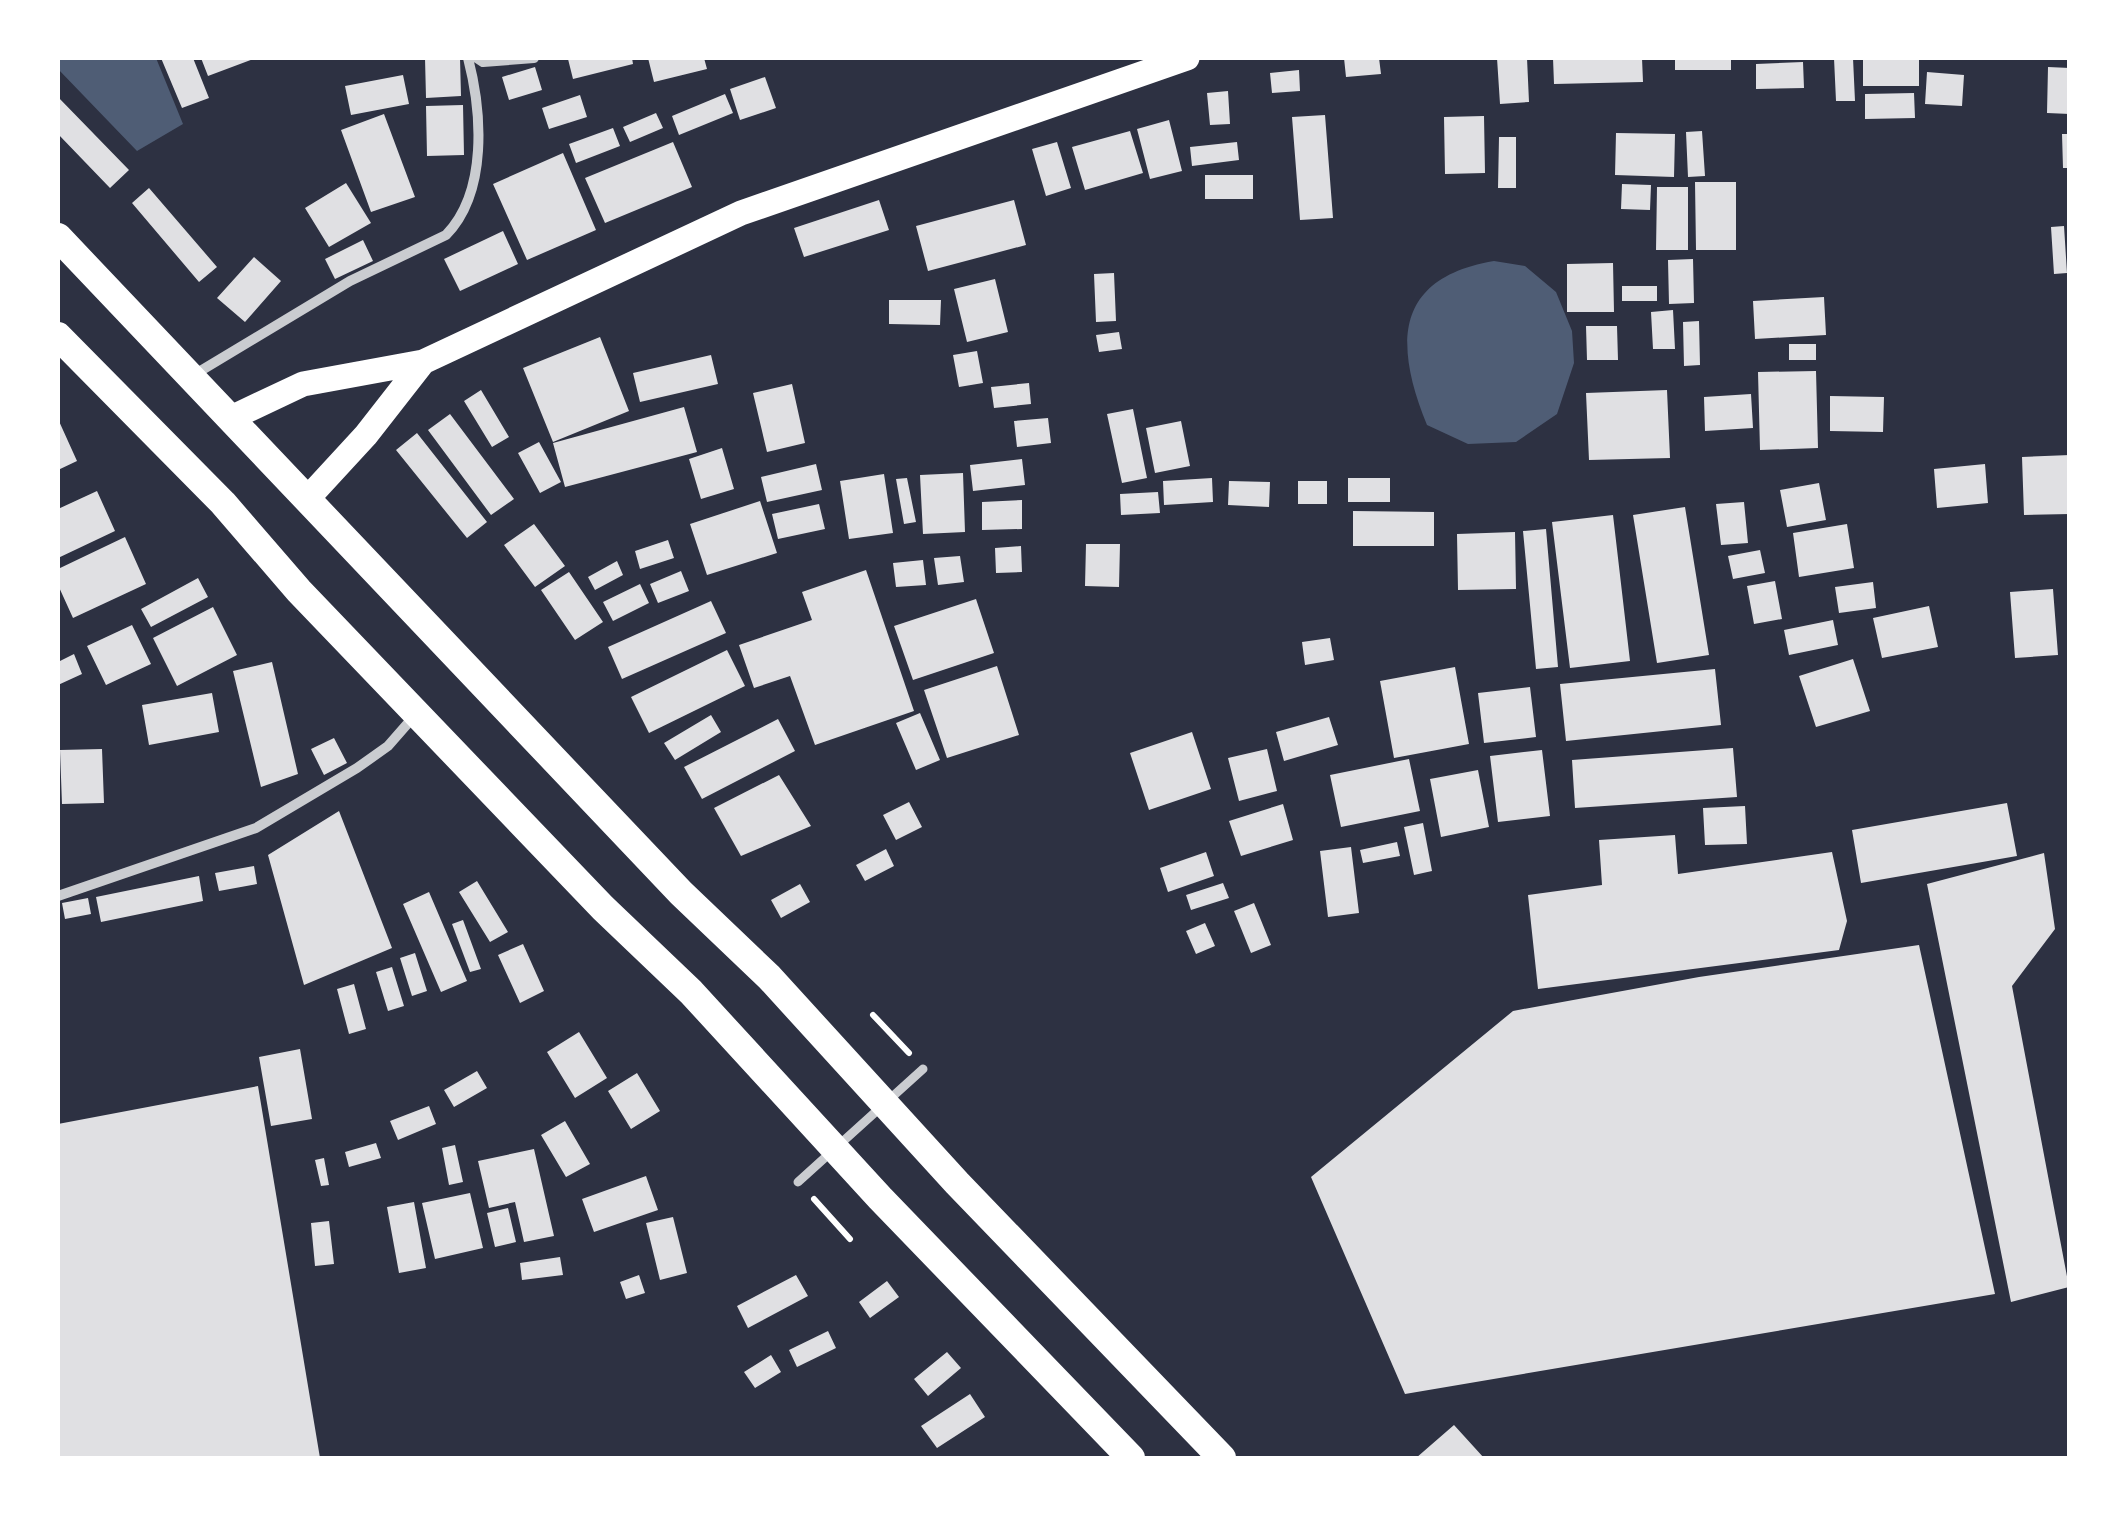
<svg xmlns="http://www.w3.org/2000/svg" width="2127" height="1516" font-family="'Archivo Narrow',sans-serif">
  <rect width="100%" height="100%" fill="#2d3142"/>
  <path fill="#4f5d75" d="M58 58H156L183 124 137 151 58 69Z
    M1494 261 1525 266 1556 292 1572 331 1574 363 1557 414 1516 442 1468 444 1427 425C1394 344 1394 278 1494 261Z"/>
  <path fill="#e0e0e3" d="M161 58H193L209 98 182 108Z
    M201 58H256L208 76Z
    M425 58H460L461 96 426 98Z
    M632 58 633 64 573 79 568 59Z
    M648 58H704L707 69 654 82Z
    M1344 58H1379L1381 74 1346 77Z
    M1497 58H1527L1529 102 1500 104Z
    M1553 58H1642L1643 82 1554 84Z
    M1675 58H1731V70H1675Z
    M1834 58H1853L1855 101H1836Z
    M1863 58H1919V86H1863Z
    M1803 62 1804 88 1756 89V64Z
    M535 67 542 90 509 100 502 77Z
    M2048 67 2070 68V114L2047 113Z
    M1299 70 1300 91 1272 93 1270 73Z
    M1927 72 1964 75 1962 106 1925 104Z
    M403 75 409 104 351 115 345 86Z
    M765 77 776 108 740 120 730 89Z
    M1228 91 1230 124 1210 125 1207 93Z
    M1914 93 1915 118 1865 119V94Z
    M725 94 733 113 679 135 672 116Z
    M580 95 587 117 549 129 542 108Z
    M58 97 129 170 110 188 58 134Z
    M463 105 464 155 427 156 426 106Z
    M656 113 663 128 630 142 623 127Z
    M384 114 415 197 371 212 341 130Z
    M1325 115 1333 218 1300 220 1292 117Z
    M1484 116 1485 173 1445 174 1444 117Z
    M1169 120 1182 171 1150 179 1137 129Z
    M613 128 620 146 576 163 569 144Z
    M1130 131 1143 173 1085 190 1072 147Z
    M1702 131 1705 176 1688 177 1686 132Z
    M1616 133 1675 134 1674 177 1615 175Z
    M2062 134H2070V168H2063Z
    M1499 137H1516V188H1498Z
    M673 142 692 187 605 223 585 178Z
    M1057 142 1071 188 1046 196 1032 149Z
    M1237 142 1239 160 1192 166 1190 147Z
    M563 153 596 230 527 260 493 184Z
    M1205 175H1253V199H1205Z
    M1695 182H1736V250H1696Z
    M346 183 371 223 329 247 305 208Z
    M1622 184 1651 185 1650 210 1621 209Z
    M1657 187H1688V250H1656Z
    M149 188 217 267 199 282 132 203Z
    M879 200 889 230 804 257 794 228Z
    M1014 200 1026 245 928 271 916 226Z
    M2064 226 2067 273 2054 274 2051 227Z
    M503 231 518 264 460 291 444 259Z
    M363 240 373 261 335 279 325 259Z
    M254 257 281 281 245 322 217 298Z
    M1693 259 1694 303 1669 304 1668 260Z
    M1613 263 1614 312H1567V264Z
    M1114 273 1116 321 1096 322 1094 274Z
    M995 279 1008 332 967 342 954 289Z
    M1622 286H1657V301H1622Z
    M1824 297 1826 335 1755 339 1753 301Z
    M889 300H941L940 325 889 324Z
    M1673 310 1675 349H1653L1651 312Z
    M1699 321 1700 365 1684 366 1683 322Z
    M1586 326H1617L1618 360H1587Z
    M1119 332 1122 349 1099 352 1096 335Z
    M600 337 629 411 553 442 523 368Z
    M1789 344H1816V360H1789Z
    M977 351 983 383 959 387 953 355Z
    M711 355 718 384 640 402 633 373Z
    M1816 371 1818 448 1760 450 1758 372Z
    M1029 383 1031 404 994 408 991 387Z
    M792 384 805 443 767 452 753 393Z
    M481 390 509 437 492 447 464 401Z
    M1667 390 1670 458 1589 460 1586 393Z
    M1751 394 1753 428 1705 431 1704 397Z
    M1830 396 1884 397 1883 432 1830 431Z
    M684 407 697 452 565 487 553 443Z
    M1133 409 1147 478 1122 483 1107 414Z
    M450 414 514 499 491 515 428 430Z
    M1048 418 1051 443 1017 447 1014 421Z
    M58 419 77 461 58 470Z
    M1181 421 1190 466 1155 473 1146 428Z
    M417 433 487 522 467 538 396 450Z
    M539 442 561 482 540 493 518 453Z
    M722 448 734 489 701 499 689 459Z
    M2070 455V514L2024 515 2022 457Z
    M1022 459 1025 485 973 491 970 465Z
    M816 464 822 490 767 502 761 477Z
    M1985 464 1988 503 1937 508 1934 469Z
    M963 473 965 532 923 534 920 475Z
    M884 474 893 533 849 539 840 481Z
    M907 478 916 522 904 524 896 479Z
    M1212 478 1213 502 1164 505 1163 481Z
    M1348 478H1390V502H1348Z
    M1229 481 1270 482 1269 507 1228 505Z
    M1298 481H1327V504H1298Z
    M1819 483 1826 520 1787 527 1780 490Z
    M97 491 115 531 58 558V509Z
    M1158 492 1160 513 1121 515 1120 494Z
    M1022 500V529L982 530V502Z
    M760 501 777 553 707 575 690 524Z
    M1744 502 1748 543 1721 545 1716 504Z
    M819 504 825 529 778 539 772 514Z
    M1685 507 1709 655 1657 663 1633 515Z
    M1353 511 1434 512V546H1353Z
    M1613 515 1630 661 1570 668 1552 522Z
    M534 524 565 566 535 587 504 545Z
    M1847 524 1854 568 1799 577 1793 533Z
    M1546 529 1558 667 1536 669 1523 531Z
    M1515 532 1516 589 1458 590 1457 534Z
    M125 537 146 584 73 618 58 585V569Z
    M668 540 674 558 640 569 635 551Z
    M1086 544H1120L1119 587 1085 586Z
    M1021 546 1022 572 996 573 995 548Z
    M1760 550 1765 573 1733 579 1728 556Z
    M960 556 964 582 938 585 934 558Z
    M923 560 926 585 896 587 893 563Z
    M617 561 623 575 595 590 588 577Z
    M866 570 914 711 815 745 790 676 754 688 739 645 812 620 802 592Z
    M681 571 689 591 658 603 650 584Z
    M569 572 603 622 575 640 541 590Z
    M198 578 208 597 151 627 141 609Z
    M1775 581 1782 619 1754 624 1747 586Z
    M1873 582 1876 608 1839 613 1835 587Z
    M640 584 649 603 613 621 603 602Z
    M2053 589 2058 655 2015 658 2010 592Z
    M976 599 994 653 913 680 894 626Z
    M711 601 726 633 622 679 608 647Z
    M1929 606 1938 647 1882 658 1873 618Z
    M213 607 237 655 177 686 153 638Z
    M1833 620 1838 645 1789 655 1784 630Z
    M132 625 151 664 106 685 87 646Z
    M1330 638 1334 660 1305 665 1302 642Z
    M727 650 745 686 649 733 631 697Z
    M74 654 82 674 58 685V662Z
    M1853 659 1870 711 1816 727 1799 676Z
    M272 662 298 774 261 787 233 671Z
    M997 666 1019 735 947 758 924 690Z
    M1455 667 1469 744 1394 758 1380 681Z
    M1715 669 1721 725 1566 741 1560 684Z
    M1530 687 1536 737 1484 743 1478 693Z
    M212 693 219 732 149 745 142 705Z
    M920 713 940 760 916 770 896 723Z
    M711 715 721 732 675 760 664 743Z
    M1329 717 1338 745 1284 761 1276 732Z
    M778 719 795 751 702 799 684 767Z
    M1192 732 1211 789 1149 810 1130 753Z
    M334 738 347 763 324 775 311 749Z
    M1733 748 1737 797 1575 808 1572 760Z
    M102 749 104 803 62 804 60 750Z
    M1267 749 1277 791 1239 801 1228 758Z
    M1542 750 1550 816 1498 822 1490 756Z
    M1409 759 1420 811 1341 827 1330 775Z
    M1478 770 1489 827 1441 837 1430 779Z
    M779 775 811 826 741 856 714 808Z
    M909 802 922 827 896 840 883 815Z
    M2007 803 2017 856 1861 883 1852 830Z
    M1283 804 1293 840 1241 856 1229 821Z
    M1745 806 1747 844 1705 845 1703 808Z
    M339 811 392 948 304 985 268 855Z
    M1423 823 1432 871 1414 875 1404 827Z
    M1675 835 1678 874 1832 852 1847 921 1839 950 1538 989 1528 895 1602 885 1599 840Z
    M1397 842 1400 856 1363 863 1360 850Z
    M1351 847 1359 913 1328 917 1320 851Z
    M886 849 894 866 865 881 856 865Z
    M1206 852 1214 876 1168 892 1160 868Z
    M2044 853 2055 929 2012 986 2069 1287 2011 1302 1927 884Z
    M254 866 257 884 219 891 215 873Z
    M199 876 203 901 101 922 96 897Z
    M477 881 508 932 490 942 459 892Z
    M1223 883 1229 898 1191 910 1186 895Z
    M800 884 810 902 781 918 771 900Z
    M429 892 467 981 441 992 403 904Z
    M88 898 91 914 65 919 62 903Z
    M1254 903 1271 945 1251 953 1234 911Z
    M463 920 481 969 470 972 452 924Z
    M1205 923 1215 946 1196 954 1186 931Z
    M523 944 544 991 520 1003 498 955Z
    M1919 945 1995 1294 1405 1394 1311 1177 1513 1011 1699 977Z
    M415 953 427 991 412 996 400 958Z
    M392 967 404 1006 388 1011 376 972Z
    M354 984 366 1029 349 1034 337 989Z
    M579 1032 607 1078 575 1098 547 1052Z
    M300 1049 312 1119 271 1126 259 1057Z
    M477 1071 487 1088 454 1107 444 1090Z
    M637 1073 660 1111 631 1129 608 1091Z
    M258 1086 320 1458H58V1124Z
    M429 1106 436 1124 398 1140 390 1121Z
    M565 1121 590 1164 566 1177 541 1135Z
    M376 1143 381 1158 349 1167 345 1152Z
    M455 1145 463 1182 449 1185 442 1148Z
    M534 1149 554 1236 524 1242 515 1202 489 1208 478 1161Z
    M324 1158 329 1185 321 1186 315 1160Z
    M646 1176 658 1210 594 1232 582 1199Z
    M470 1193 483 1248 435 1259 422 1203Z
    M414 1202 426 1268 399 1273 387 1207Z
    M508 1208 516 1242 495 1247 487 1213Z
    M673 1217 687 1273 660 1280 646 1223Z
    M329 1221 334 1264 315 1266 311 1223Z
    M560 1257 563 1275 522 1280 520 1263Z
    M639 1275 645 1293 626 1299 620 1282Z
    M796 1275 808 1296 748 1328 737 1306Z
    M887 1281 899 1297 870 1318 859 1302Z
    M828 1331 836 1348 797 1367 789 1350Z
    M947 1352 961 1368 928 1396 914 1379Z
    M771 1355 781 1372 755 1388 744 1372Z
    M970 1394 985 1417 937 1448 921 1426Z
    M1454 1425 1484 1458H1416Z"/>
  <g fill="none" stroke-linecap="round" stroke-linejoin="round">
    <path stroke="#fff" stroke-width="6" d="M873 1015 909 1053
      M814 1199 850 1239"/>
    <path stroke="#caccd0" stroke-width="9" d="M798 1182 923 1069"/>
    <path stroke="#caccd0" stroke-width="10" d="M477 58 483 62 534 58
      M192 376 350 281 446 235C488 192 482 112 468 58
      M58 896 256 828 357 768 388 746 416 714"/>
    <path stroke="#fff" stroke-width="25" d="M231 418 303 384 423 362 741 213 1187 58
      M308 498 366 435 423 362"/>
    <path stroke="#fff" stroke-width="28" d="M58 237 681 893 769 977 957 1183 1222 1458
      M58 336 223 503 299 591 603 908 691 992 880 1198 1131 1458"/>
  </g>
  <rect width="2127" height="1516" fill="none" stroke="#ffffff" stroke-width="120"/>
</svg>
